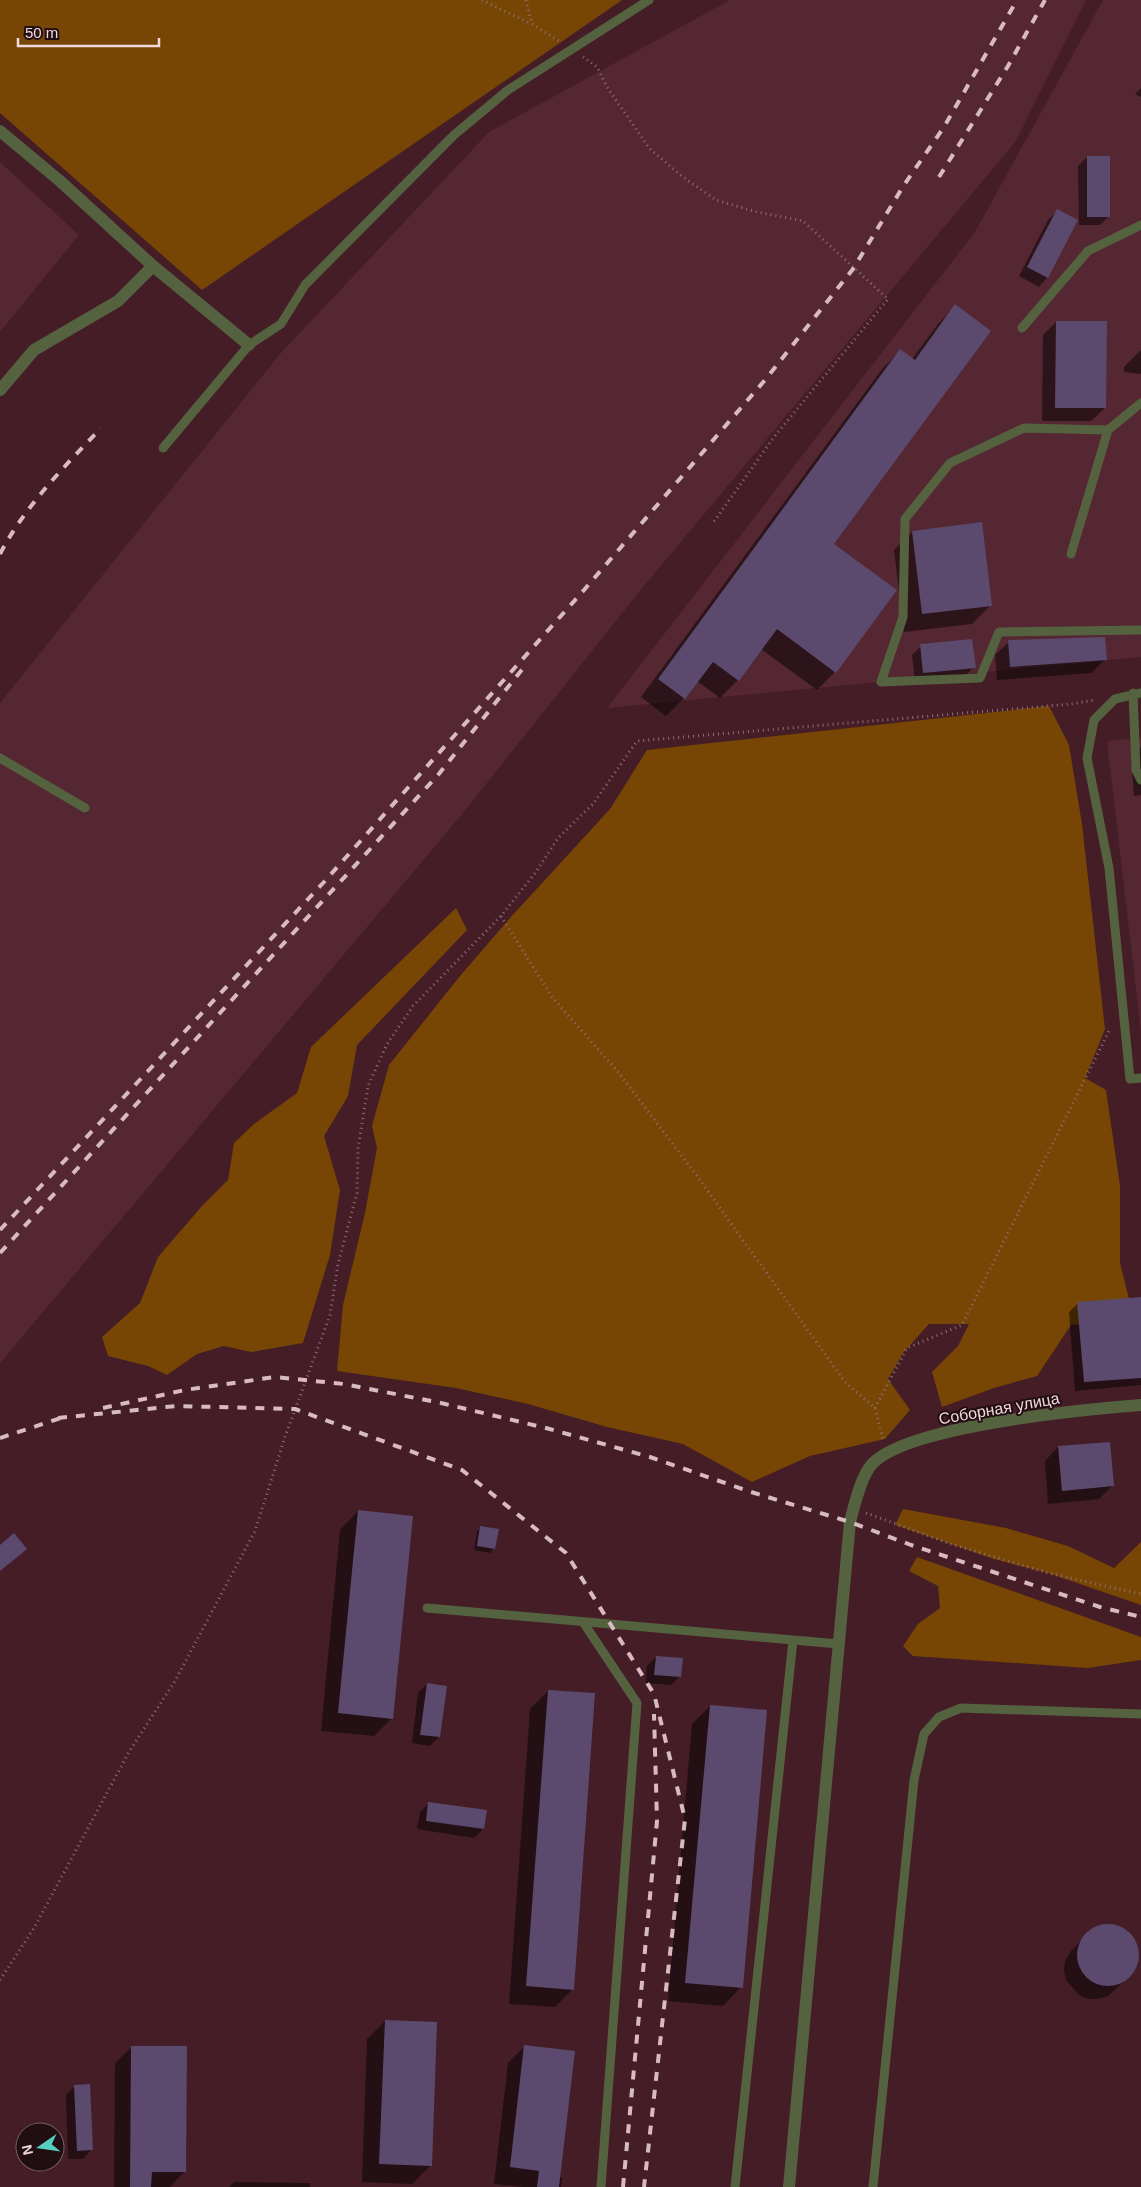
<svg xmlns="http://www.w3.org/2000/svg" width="1141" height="2187" font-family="Arial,sans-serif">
  <rect width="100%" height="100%" fill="#441d27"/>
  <path fill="#552732" d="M730 0H1086L1016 141 639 592 463 813 0 1363V703L279 355 489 132Z
    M1103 0H1141V657L607 708 975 232Z
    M0 162 79 235 0 332Z
    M1141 738V1032L1107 741Z"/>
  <path fill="#774604" d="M0 0H622L202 290 0 113Z
    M1049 706 1069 745 1082 824 1105 1029 1085 1078 1106 1090 1120 1186V1263L1129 1299 1110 1322 1071 1325 1037 1376 994 1388 942 1407 932 1372 958 1346 969 1324H929L903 1353 888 1379 910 1410 885 1439 810 1456 752 1482 683 1444 607 1427 528 1404 456 1388 337 1371 343 1305 365 1213 377 1148 372 1126 389 1065 460 976 510 918 610 809 647 750Z
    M456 908 467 930 357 1045 348 1096 324 1136 340 1190 330 1255 303 1343 251 1352 224 1346 197 1354 167 1375 148 1366 108 1356 102 1337 140 1303 158 1257 202 1206 228 1180 234 1143 254 1124 297 1093 311 1047Z
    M903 1509 1006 1528 1068 1546 1114 1568 1141 1542V1605L1048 1573 994 1559 895 1525Z
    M917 1557 1141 1637V1660L1088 1668 913 1656 903 1646 918 1624 940 1608 938 1586 909 1571Z"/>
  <path fill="#0007" d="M1141 88V97L1135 94Z
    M1087 157 1109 216 1100 225H1079L1078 166Z
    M1057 211 1047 278 1039 287 1019 276 1048 220Z
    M956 306 832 545 835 672 817 690 761 649 738 680 720 698 697 681 684 698 666 716 641 697 882 369 900 351 912 359 938 324Z
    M1056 322 1105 408 1091 421H1042L1043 335Z
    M1141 350V374L1124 372V367Z
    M912 532 990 606 972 624 904 632 894 550Z
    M1009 642 1105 659 1092 673 997 680 995 655Z
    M921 646 974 667 965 676 915 681 912 655Z
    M1141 747V795L1134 796 1131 757Z
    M1141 1298V1385L1075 1391 1069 1312 1078 1303Z
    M1058 1447 1112 1486 1099 1499 1048 1504 1045 1461Z
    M358 1511 392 1718 374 1736 321 1731 340 1530Z
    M481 1527 494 1548 490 1553 474 1550 477 1531Z
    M656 1657 680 1676 671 1685 646 1683 647 1666Z
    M427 1684 439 1737 430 1746 412 1743 418 1693Z
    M548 1691 573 1989 555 2007 509 2004 530 1709Z
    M710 1706 741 1987 723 2006 668 2001 692 1724Z
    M429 1803 483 1829 474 1838 417 1829 420 1812Z
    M1109 1925 1119 1927 1128 1932 1134 1939 1138 1948 1136 1968 1130 1976 1108 1996 1098 1999H1088L1079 1995 1066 1980 1064 1971 1065 1961 1070 1952 1091 1931 1100 1926Z
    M385 2021 430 2166 412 2184 362 2182 367 2039Z
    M525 2046 559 2177 562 2178 561 2187H523L494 2184 508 2063Z
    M132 2047 185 2171 170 2187H114L115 2063Z
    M75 2086 91 2150 83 2159H68L66 2095Z
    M234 2182 310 2183V2187H229Z"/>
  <path fill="#5b4a6e" d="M1087 156H1110V217H1087Z
    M1057 209 1078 220 1048 278 1027 267Z
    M955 304 991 331 834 544 897 590 836 673 777 629 739 681 713 662 685 699 658 679 900 349 915 360Z
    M1056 321H1107L1106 408H1055Z
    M982 522 992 606 922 614 912 531Z
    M1105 637 1107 660 1010 667 1008 640Z
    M972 639 976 668 923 673 920 644Z
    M1141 1297V1378L1084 1382 1077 1302Z
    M1110 1442 1114 1486 1062 1491 1058 1446Z
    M358 1510 413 1516 393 1719 338 1713Z
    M480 1526 499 1529 495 1549 477 1546Z
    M14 1533 27 1549 0 1571V1545Z
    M656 1656 683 1658 681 1677 654 1675Z
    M427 1683 447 1686 440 1737 420 1735Z
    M548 1690 595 1693 574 1990 526 1986Z
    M710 1705 767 1710 743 1988 685 1983Z
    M428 1802 487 1810 484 1829 426 1821Z
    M1077 1955a31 31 0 1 1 62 0a31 31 0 1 1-62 0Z
    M385 2020 437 2022 432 2166 379 2164Z
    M524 2045 575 2051 559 2187H537L539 2171 510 2167Z
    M131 2046H187L186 2172H152L151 2187H130Z
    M90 2084 93 2150 77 2151 74 2085Z"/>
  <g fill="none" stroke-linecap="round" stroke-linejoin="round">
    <path stroke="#906e76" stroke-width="3" stroke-dasharray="1 4" stroke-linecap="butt" d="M482 0 531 24
      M526 0 532 24 559 41
      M583 57 597 67 607 87 649 148 683 177 716 200 757 212 803 221 888 299 774 437 713 523
      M501 916 552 997 619 1073 697 1176 845 1382 875 1408 883 1439
      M875 1408 907 1348 962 1325 1110 1029
      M866 1513 951 1544 1048 1573 1141 1594
      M0 1980 34 1928 129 1752 175 1681 255 1531 285 1437 330 1315 338 1264 357 1193 358 1149 368 1086 387 1044 413 1006 501 916 536 872 558 838 593 804 637 741 1071 704 1095 700"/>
    <path stroke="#54623f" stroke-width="9" d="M1022 328 1088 251 1141 225
      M1108 430 1024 428 950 463 905 519 903 617 881 682 980 678 999 632 1141 630
      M163 448 249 345 281 324 305 285 454 135 508 90 649 0
      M1071 554 1108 430 1141 403
      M1133 693 1136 770 1141 780
      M1141 693 1115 699 1094 720 1087 758 1109 868 1130 1079 1141 1078
      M0 758 85 808
      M427 1608 793 1640 735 2187
      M583 1622 637 1703 601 2187
      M793 1640 839 1644
      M873 2187 914 1780 924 1734 939 1717 961 1708 1141 1714"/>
    <path stroke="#54623f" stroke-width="12" d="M0 131 60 181 153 266 249 345
      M0 390 34 350 118 301 153 266
      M789 2187 850 1522C854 1506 860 1481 869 1468 896 1426 1090 1409 1141 1405"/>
    <path stroke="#d8bbc1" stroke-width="4" stroke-dasharray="9 9" stroke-linecap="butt" d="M939 177 1008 66 1045 0
      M0 554C25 506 64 467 101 428
      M0 1230 324 882 584 590 765 380 853 269 904 185 944 127 1017 0
      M0 1253 438 775 524 667
      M103 1408 185 1390 275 1377 344 1384 441 1403 546 1428 650 1457 751 1492 850 1522 911 1545 1100 1607 1141 1617
      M58 1418 176 1406 295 1409 462 1470 566 1553 654 1694 685 1819 644 2187
      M0 1438 64 1417
      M623 2187 657 1821 654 1714"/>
  </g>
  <g text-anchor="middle" stroke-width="4" stroke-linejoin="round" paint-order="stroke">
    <g font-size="16" fill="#f3d8dd" stroke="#200e12">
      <text transform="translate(999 1408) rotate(-10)" y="6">Соборная улица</text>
    </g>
  </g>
  <g transform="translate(40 2147) rotate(257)"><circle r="24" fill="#200e12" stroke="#745f63"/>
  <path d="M0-4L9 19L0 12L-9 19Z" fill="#57cec1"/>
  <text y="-8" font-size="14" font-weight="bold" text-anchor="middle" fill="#f3d8dd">N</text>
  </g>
  <path d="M18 38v8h141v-8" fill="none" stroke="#f3d8dd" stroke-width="2.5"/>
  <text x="25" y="38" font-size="15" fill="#f3d8dd" stroke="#200e12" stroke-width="4" paint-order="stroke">50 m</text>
</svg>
